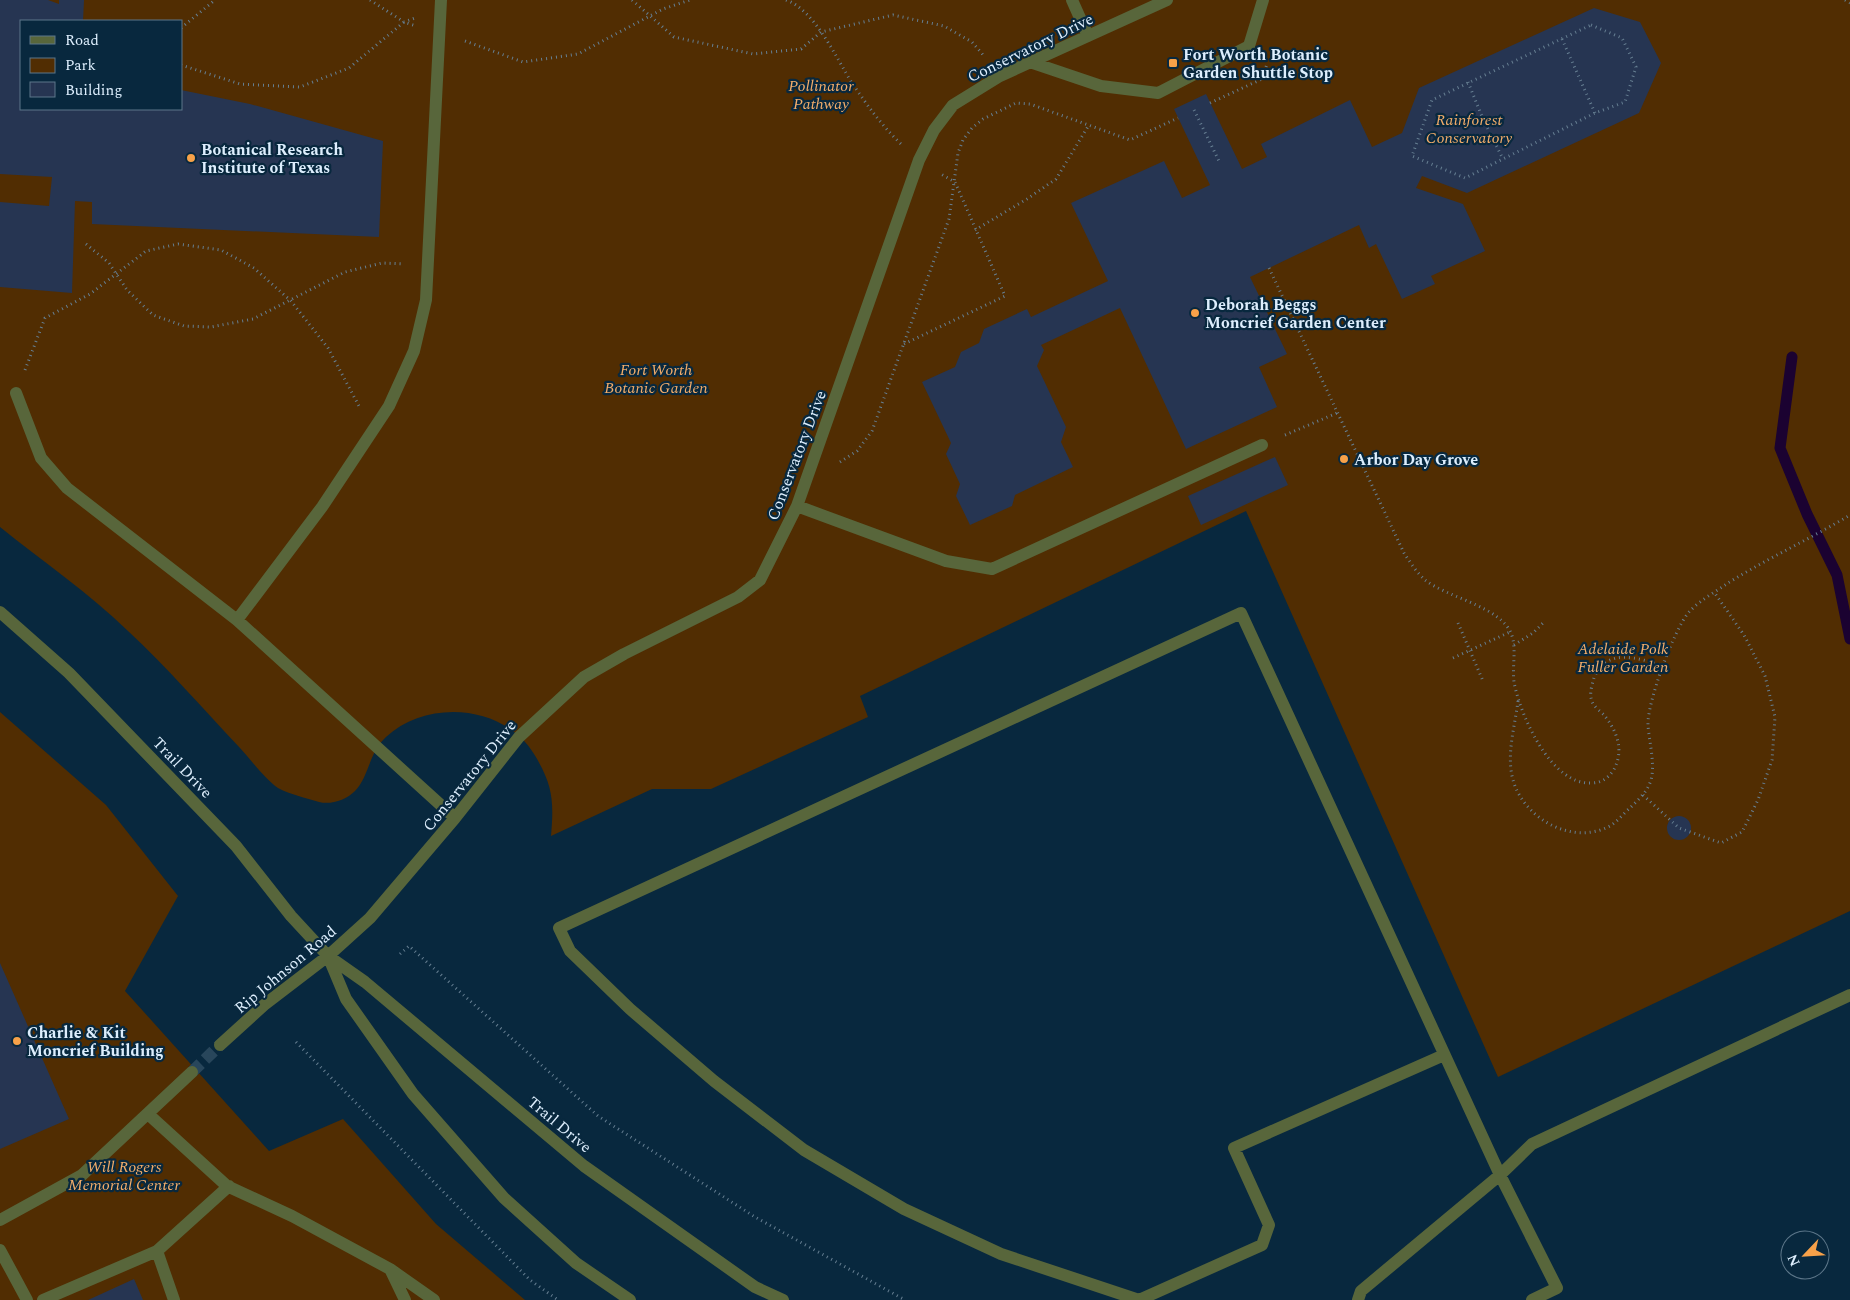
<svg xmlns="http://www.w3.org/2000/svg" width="1850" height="1300" font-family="Spectral,serif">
  <rect width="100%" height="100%" fill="#08283e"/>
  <path fill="#512d02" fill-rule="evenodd" d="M0 0H1850V911L1498 1077 1246 511 860 696 868 717 711 789H652L551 836C554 801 553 785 534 754 503 704 427 699 386 737 369 752 369 777 355 791 346 800 331 805 319 802 306 798 289 794 278 788 266 780 250 759 240 748 203 709 167 667 128 631 89 593 42 561 0 527ZM21 21H181V109H21Z
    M0 712 106 805 178 896 125 991 269 1151 343 1119 436 1224 525 1300H0Z"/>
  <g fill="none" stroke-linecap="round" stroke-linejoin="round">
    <path stroke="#1b0231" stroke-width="11" d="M1792 357 1780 448 1807 514 1837 575 1850 639"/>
  </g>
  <path fill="#263552" d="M0 0H48L59 4V0H84L83 21H21V109H181V90L250 104 383 141 379 237 92 224V202L75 201 72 293 0 287V202L49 206 52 177 0 174Z
    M1594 8 1640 22 1661 63 1639 113 1467 193 1422 176 1416 188 1463 204 1485 251 1431 276 1435 284 1402 299 1376 244 1369 248 1359 225 1250 277 1287 354 1259 367 1277 407 1186 449 1120 308 1041 345 1044 350 1037 366 1066 427 1061 442 1073 467 1015 495 1012 506 970 525 956 496 960 484 946 454 951 443 922 382 955 367 961 352 979 343 984 329 1027 309 1031 317 1108 281 1071 203 1164 161 1182 198 1210 185 1174 109 1206 94 1242 169 1267 157 1261 144 1350 100 1372 147 1402 133 1419 88Z
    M1275 457 1288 485 1201 525 1188 496Z
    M1667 828a12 12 0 1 1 24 0a12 12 0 1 1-24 0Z
    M0 963 69 1119 0 1149Z
    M134 1279 143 1300H88Z"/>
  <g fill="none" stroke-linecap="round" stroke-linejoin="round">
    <path stroke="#28465b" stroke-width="12" stroke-dasharray="12 6" stroke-linecap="butt" d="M192 1072 220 1045"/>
    <path stroke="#667f92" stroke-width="3" stroke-dasharray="1 4" stroke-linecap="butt" d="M370 0 404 22 415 18
      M632 0 674 37 753 54 801 49 821 32 893 15 944 26 972 42 984 56
      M786 0C815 10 836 58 852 83 867 105 882 126 901 144
      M1845 0 1850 3
      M1591 25 1622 38 1636 67 1625 102 1595 113 1465 178 1412 156 1432 100Z
      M181 28 215 0
      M1562 39 1595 113
      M465 41 523 62 578 54 663 9 690 0
      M181 65 240 84 300 87 349 68 404 22 416 26
      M1468 82 1483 119 1503 159
      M1210 103 1262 79 1267 64
      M1194 110 1219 161
      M975 230 1027 199 1056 179 1089 125
      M86 244 109 263 127 290 153 315 184 326 211 327 253 319 345 272 382 263 404 264
      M1269 268 1404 553C1410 562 1417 573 1425 580 1448 598 1499 606 1511 633 1517 648 1512 665 1514 682 1520 715 1551 785 1591 783 1601 783 1607 779 1613 771 1625 751 1617 731 1604 715 1600 711 1593 706 1592 701 1589 694 1592 685 1594 678 1606 647 1639 658 1663 666
      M904 344 1005 296 955 182 939 173
      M25 370 45 318 90 294 146 251 178 244 221 250 254 268 291 301 328 348 359 406
      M1285 435 1337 413
      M840 462 857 451 872 431 949 219 958 153 963 140 972 128 983 119 1016 103 1030 104 1130 140 1178 118
      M1458 623 1483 681
      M1514 645 1533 633 1545 621
      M1453 658 1510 632
      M1518 701C1514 733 1502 767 1520 796 1538 826 1578 843 1610 826 1617 822 1624 813 1630 808 1637 801 1645 794 1649 785 1657 770 1649 742 1648 725 1647 703 1674 629 1689 612 1699 601 1715 592 1728 583 1768 558 1810 539 1850 515
      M1643 795 1679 828 1721 843 1742 832 1758 800 1772 760 1775 717 1765 676 1744 635 1714 592
      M400 954 409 946 598 1116 755 1217 905 1300
      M296 1042 530 1280 558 1300"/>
    <path stroke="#58663b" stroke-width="12" d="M1072 0 1088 36
      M1030 62 1101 86 1158 93 1249 46 1263 0
      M16 393 41 458 67 488 237 620 455 818
      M797 506 946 561 992 569 1262 445
      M0 612 69 673 236 846 291 916 328 956 365 982 584 1166 755 1287 783 1300
      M237 620 322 507 389 406 414 351 426 300 441 0
      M328 956 346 999 413 1094 504 1198 576 1263 630 1300
      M220 1045 264 1005 328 956 370 918 455 818 519 737 584 677 624 654 738 597 760 580 797 506 919 160 934 130 953 105 1000 76 1167 0
      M1444 1055 1234 1148 1269 1225 1262 1245 1139 1300 1001 1254 904 1209 804 1150 714 1081 630 1009 570 951 559 928 1241 613 1500 1175 1557 1288 1532 1300
      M148 1114 227 1186 292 1216 390 1269 434 1300
      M0 1220 82 1175 192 1072
      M0 1250 27 1300
      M391 1271 405 1300
      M43 1300 157 1251
      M174 1300 157 1251 229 1186
      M1358 1300 1361 1291 1500 1175 1532 1144 1850 995"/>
  </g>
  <g fill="#f7a149" stroke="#08283e" stroke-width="2">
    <rect x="1168" y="58" width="10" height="10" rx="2.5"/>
    <circle cx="191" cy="158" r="5"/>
    <circle cx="1195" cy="313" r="5"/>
    <circle cx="1344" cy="459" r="5"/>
    <circle cx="17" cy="1041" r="5"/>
  </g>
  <g text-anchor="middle" stroke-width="4.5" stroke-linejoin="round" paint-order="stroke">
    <g font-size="16" fill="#ddeefd" stroke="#08283e">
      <text transform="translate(1030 47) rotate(-26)" y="6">Conservatory Drive</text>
      <text transform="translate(796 455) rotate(-69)" y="6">Conservatory Drive</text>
      <text transform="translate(183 767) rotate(46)" y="6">Trail Drive</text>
      <text transform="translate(469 775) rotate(-51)" y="6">Conservatory Drive</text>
      <text transform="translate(285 969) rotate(-40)" y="6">Rip Johnson Road</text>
      <text transform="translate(560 1124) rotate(40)" y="6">Trail Drive</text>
    </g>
    <g font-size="16" font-weight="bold" fill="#ddeefd" stroke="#08283e" text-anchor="start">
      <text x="1183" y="60">Fort Worth Botanic<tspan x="1183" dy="18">Garden Shuttle Stop</tspan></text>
      <text x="201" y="155">Botanical Research<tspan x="201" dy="18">Institute of Texas</tspan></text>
      <text x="1205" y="310">Deborah Beggs<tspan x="1205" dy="18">Moncrief Garden Center</tspan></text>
      <text x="1354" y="465">Arbor Day Grove</text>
      <text x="27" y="1038">Charlie &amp; Kit<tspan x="27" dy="18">Moncrief Building</tspan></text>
    </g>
    <g font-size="16" font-style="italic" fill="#f3ad6a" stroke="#08283e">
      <text x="821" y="91">Pollinator<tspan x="821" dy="18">Pathway</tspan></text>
      <text x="1469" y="125">Rainforest<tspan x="1469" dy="18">Conservatory</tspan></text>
      <text x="656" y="375">Fort Worth<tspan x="656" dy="18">Botanic Garden</tspan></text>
      <text x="1623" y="654">Adelaide Polk<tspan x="1623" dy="18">Fuller Garden</tspan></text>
      <text x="124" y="1172">Will Rogers<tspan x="124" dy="18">Memorial Center</tspan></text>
    </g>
  </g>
  <rect x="20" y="20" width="162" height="90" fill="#08283e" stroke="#5d778a"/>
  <rect x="30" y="36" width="25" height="8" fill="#58663b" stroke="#5d778a"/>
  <text x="65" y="45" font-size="15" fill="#ddeefd">Road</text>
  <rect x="30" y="58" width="25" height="15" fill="#512d02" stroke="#5d778a"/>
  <text x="65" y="70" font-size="15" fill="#ddeefd">Park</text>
  <rect x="30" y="82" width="25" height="15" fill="#263552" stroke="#5d778a"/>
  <text x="65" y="95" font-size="15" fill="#ddeefd">Building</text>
  <g transform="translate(1805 1255) rotate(245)"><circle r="24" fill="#08283e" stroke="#5d778a"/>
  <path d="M0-4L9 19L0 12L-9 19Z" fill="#f7a149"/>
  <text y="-8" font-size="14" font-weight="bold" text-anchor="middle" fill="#ddeefd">N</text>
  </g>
</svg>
